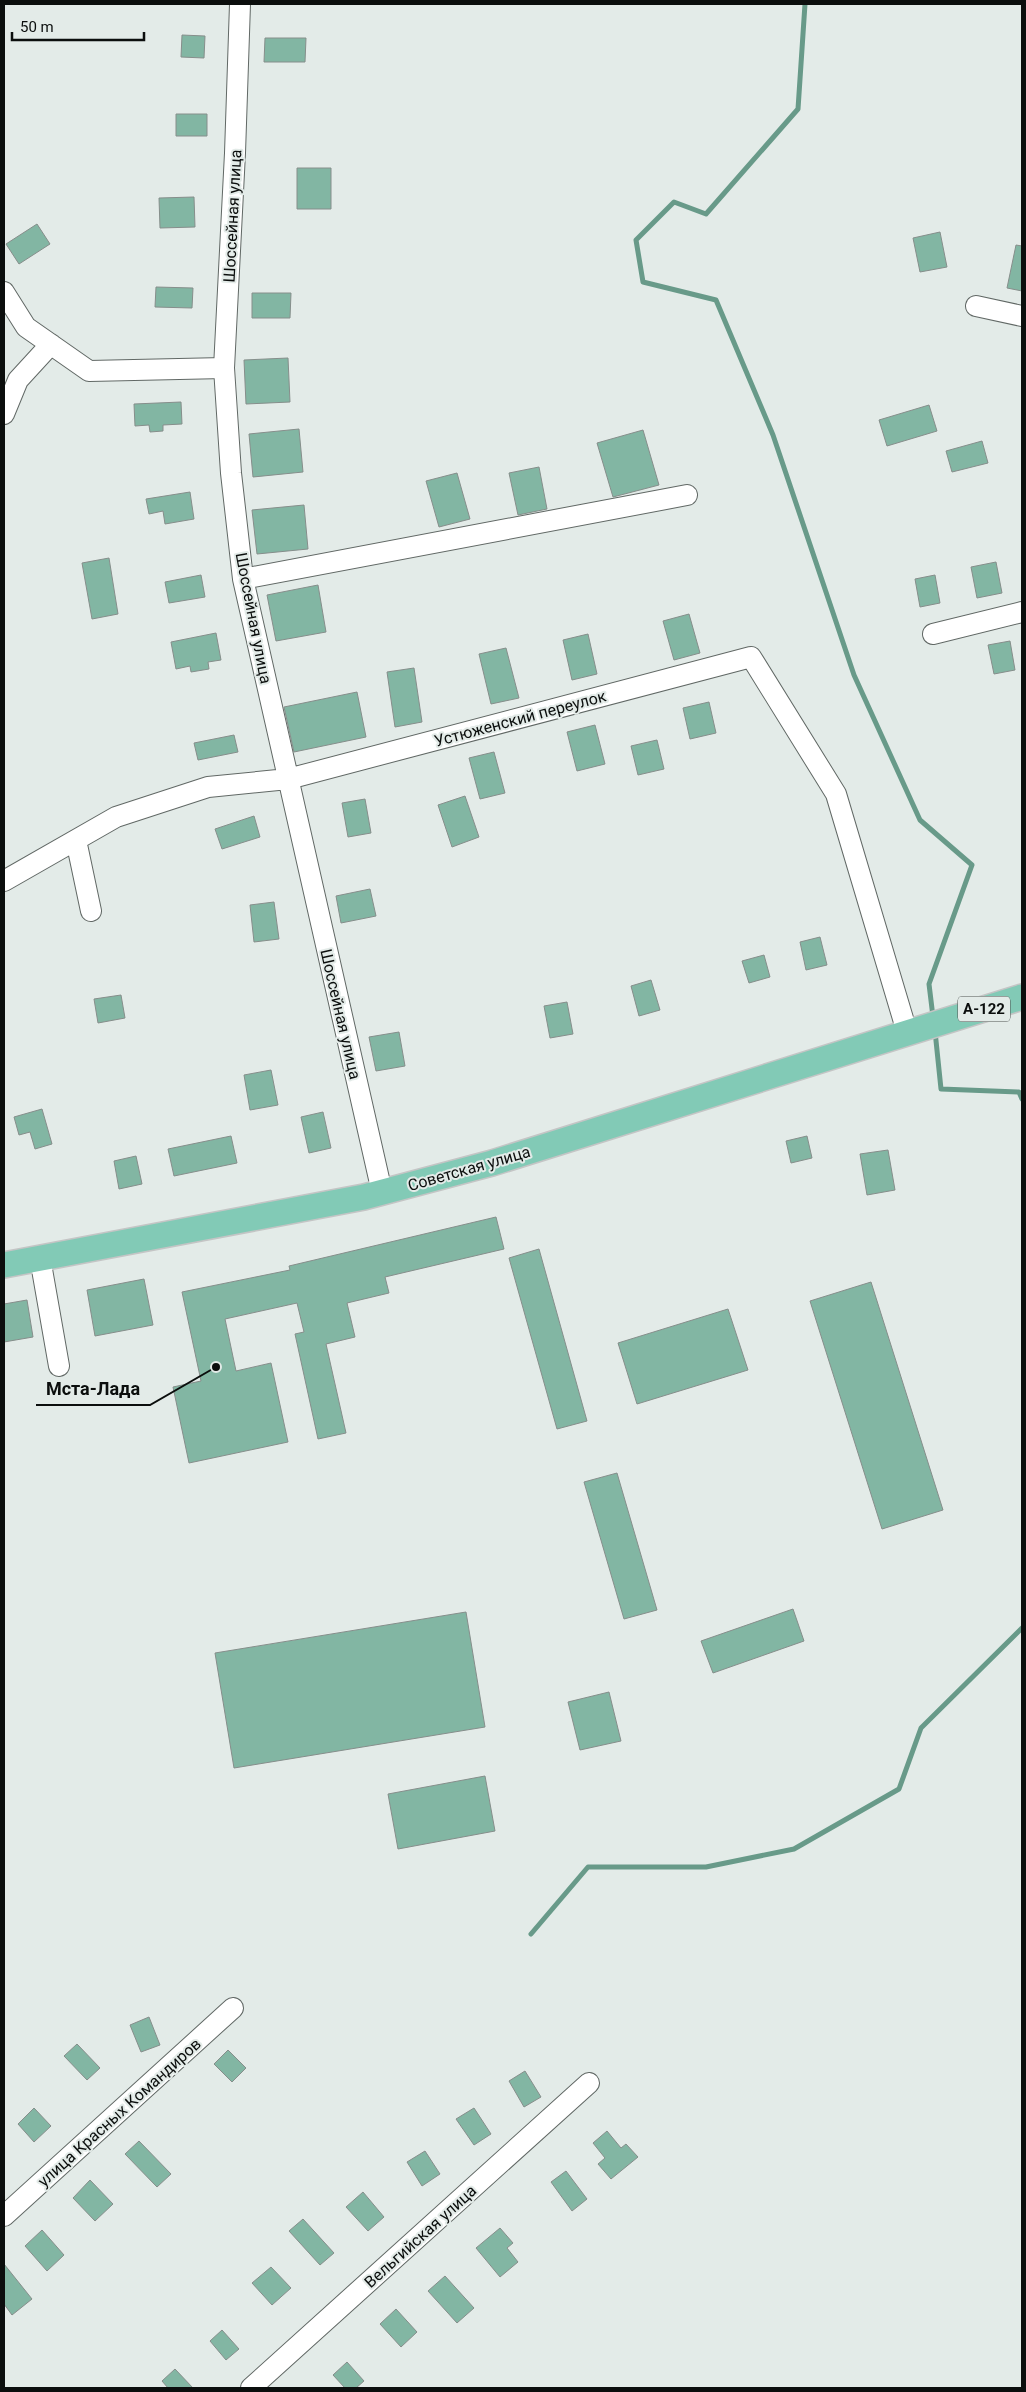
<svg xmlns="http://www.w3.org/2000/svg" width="1026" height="2392" font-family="Roboto,sans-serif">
  <rect width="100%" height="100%" fill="#e3ebe8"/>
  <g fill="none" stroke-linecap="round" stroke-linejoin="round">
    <path stroke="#689a89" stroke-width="5" d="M805 4 798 109 706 214 674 202 636 240 643 282 716 300 773 435 854 675 920 820 972 865 929 984 933 1017
      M935 1031 941 1089 1019 1092 1022 1099
      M531 1934 588 1867H706L794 1849 899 1789 921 1728 1022 1628"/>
  </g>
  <path fill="#82b6a3" stroke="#868e8b" d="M182 35 205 36 204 58 181 57Z
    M265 38H306L305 62H264Z
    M176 114H207V136H176Z
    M297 168H331V209H297Z
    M194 197 195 227 160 228 159 198Z
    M37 224 50 244 19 264 6 244Z
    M940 232 947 267 920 272 913 238Z
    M1016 245 1022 246V291L1007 288Z
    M156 287 193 288 192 308 155 307Z
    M252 293H291L290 318H252Z
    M288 358 290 402 246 404 244 360Z
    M181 402 182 424 163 425V431L150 432 149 425 135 426 134 404Z
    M929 405 937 431 887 446 879 420Z
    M299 429 303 472 253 477 249 434Z
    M643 430 659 485 613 497 597 443Z
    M982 441 988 463 952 472 946 451Z
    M539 467 547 509 518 515 509 473Z
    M457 473 470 519 439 527 426 481Z
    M190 492 194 519 165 524 163 511 149 514 146 499Z
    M304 505 308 549 257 554 252 510Z
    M109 558 118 614 92 619 82 563Z
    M996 562 1002 593 977 598 971 567Z
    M201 575 205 597 169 603 165 582Z
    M935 575 940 603 920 607 915 579Z
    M318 585 326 632 276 641 267 595Z
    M689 614 700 653 674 660 663 621Z
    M216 633 221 660 208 662 209 669 191 672 190 666 176 669 171 642Z
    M588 634 597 674 572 680 563 640Z
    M1010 641 1015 670 994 674 988 645Z
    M506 648 519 698 491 704 479 654Z
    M414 668 422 722 395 727 387 672Z
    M357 692 366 737 294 752 284 707Z
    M709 702 716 733 690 739 683 708Z
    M595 725 605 764 577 771 567 732Z
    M234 735 238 752 198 760 194 743Z
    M657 740 664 769 638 775 631 746Z
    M494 752 505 793 480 799 469 758Z
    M465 796 479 837 452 847 438 805Z
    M365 799 371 833 348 837 342 803Z
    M254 816 260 837 222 849 215 829Z
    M370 889 376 916 341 923 336 896Z
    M274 902 279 939 254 942 250 905Z
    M820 937 827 965 806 970 800 942Z
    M764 955 770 977 749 983 742 961Z
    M651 980 660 1010 639 1016 631 986Z
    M121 995 125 1018 98 1023 94 999Z
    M567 1002 573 1034 550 1038 544 1006Z
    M399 1032 405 1066 376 1071 369 1037Z
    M271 1070 278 1105 250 1110 244 1075Z
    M42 1109 52 1144 35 1149 30 1132 19 1135 14 1117Z
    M323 1112 331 1148 309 1153 301 1117Z
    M231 1136 237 1163 174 1176 168 1149Z
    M807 1136 812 1158 791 1163 786 1141Z
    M888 1150 895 1190 867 1195 860 1154Z
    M136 1156 142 1184 119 1189 114 1161Z
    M496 1217 504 1249 385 1277 389 1293 347 1303 355 1337 326 1344 346 1433 318 1439 295 1334 304 1332 297 1303 225 1319 236 1371 271 1363 288 1442 189 1463 173 1387 201 1381 182 1292 290 1270 289 1266Z
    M539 1249 587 1421 557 1429 509 1258Z
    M144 1279 153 1325 95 1336 87 1290Z
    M871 1282 943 1510 882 1529 810 1301Z
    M27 1300 33 1337 4 1342V1304Z
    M728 1309 748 1370 637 1404 618 1343Z
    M617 1473 657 1610 624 1619 584 1482Z
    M793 1609 804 1641 713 1673 701 1641Z
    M466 1612 485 1727 234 1768 215 1653Z
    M609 1692 621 1741 580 1750 568 1702Z
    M485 1776 495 1831 398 1849 388 1794Z
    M149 2017 160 2045 141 2052 130 2025Z
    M77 2044 100 2068 87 2080 64 2056Z
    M228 2050 246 2068 232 2082 214 2064Z
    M525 2071 541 2097 524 2107 509 2081Z
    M34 2108 51 2126 34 2142 18 2124Z
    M474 2108 491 2134 474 2145 456 2119Z
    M607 2131 621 2148 626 2144 638 2157 611 2179 598 2164 605 2158 593 2143Z
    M139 2141 171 2174 157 2187 125 2154Z
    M425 2151 440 2174 422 2186 407 2162Z
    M566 2171 587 2199 572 2211 551 2182Z
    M90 2180 113 2204 95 2221 73 2198Z
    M363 2192 384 2217 368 2231 346 2207Z
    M303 2219 334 2253 320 2265 289 2231Z
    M500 2228 513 2243 507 2248 518 2262 500 2277 476 2248Z
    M42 2230 64 2255 47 2271 25 2246Z
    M4 2264 32 2299 12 2315 4 2304Z
    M271 2267 291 2288 272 2305 252 2283Z
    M445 2276 474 2308 457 2323 428 2291Z
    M396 2309 417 2332 401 2347 380 2324Z
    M222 2330 239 2349 226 2360 210 2341Z
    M347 2362 364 2381 356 2388H345L333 2375Z
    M175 2369 193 2388H168L162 2381Z"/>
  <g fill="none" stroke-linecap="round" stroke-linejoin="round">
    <defs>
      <path id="minor" d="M240 4 235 153 224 368 231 473 243 579 382 1192
        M4 292 26 327 89 371 224 368
        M976 306 1022 316
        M4 414 18 380 51 344
        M243 579 687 495
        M933 634 1022 612
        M76 840 91 911
        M4 881 116 817 208 787 288 779 751 657 836 794 907 1032
        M40 1258 59 1366
        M4 2216 233 2008
        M251 2388 589 2083"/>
      <path id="major" d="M4 1265 364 1197 492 1163 1022 997"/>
    </defs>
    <use href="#minor" stroke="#616865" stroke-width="22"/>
    <use href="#major" stroke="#c4c5c5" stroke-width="28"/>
    <use href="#minor" stroke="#fff" stroke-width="20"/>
    <use href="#major" stroke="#82cab6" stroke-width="25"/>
  </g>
  <g text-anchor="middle" stroke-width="4" stroke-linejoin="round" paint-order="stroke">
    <rect fill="#e3ebe8" stroke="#4c504f" stroke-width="1" x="958" y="996.5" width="52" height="25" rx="4"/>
    <g font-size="15" font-weight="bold" fill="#0b0e0d">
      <text x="984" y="1014">А-122</text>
    </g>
    <g font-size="16" fill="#0b0e0d" stroke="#e3ebe8">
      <text transform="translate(232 216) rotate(-87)" y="6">Шоссейная улица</text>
      <text transform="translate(254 618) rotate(79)" y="6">Шоссейная улица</text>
      <text transform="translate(520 718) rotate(-15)" y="6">Устюженский переулок</text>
      <text transform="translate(341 1014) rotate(77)" y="6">Шоссейная улица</text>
      <text transform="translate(469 1168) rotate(-16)" y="6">Советская улица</text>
      <text transform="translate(119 2112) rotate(-42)" y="6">улица Красных Командиров</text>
      <text transform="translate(420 2236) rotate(-42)" y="6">Вельгийская улица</text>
    </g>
  </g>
  <path fill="none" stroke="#0b0e0d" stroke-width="2" d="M216 1367L150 1405H36"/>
  <circle fill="#0b0e0d" stroke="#e3ebe8" stroke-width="2" cx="216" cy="1367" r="5"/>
  <g font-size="18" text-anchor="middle" font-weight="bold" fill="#0b0e0d" stroke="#e3ebe8" stroke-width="4" stroke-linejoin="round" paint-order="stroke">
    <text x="93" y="1395">Мста-Лада</text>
  </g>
  <rect width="1026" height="2392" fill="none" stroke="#0b0e0d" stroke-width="10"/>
  <path d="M12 32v8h132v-8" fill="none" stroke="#0b0e0d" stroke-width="2.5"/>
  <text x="20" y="32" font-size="15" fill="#0b0e0d" stroke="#e3ebe8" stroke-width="4" paint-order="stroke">50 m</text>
</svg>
